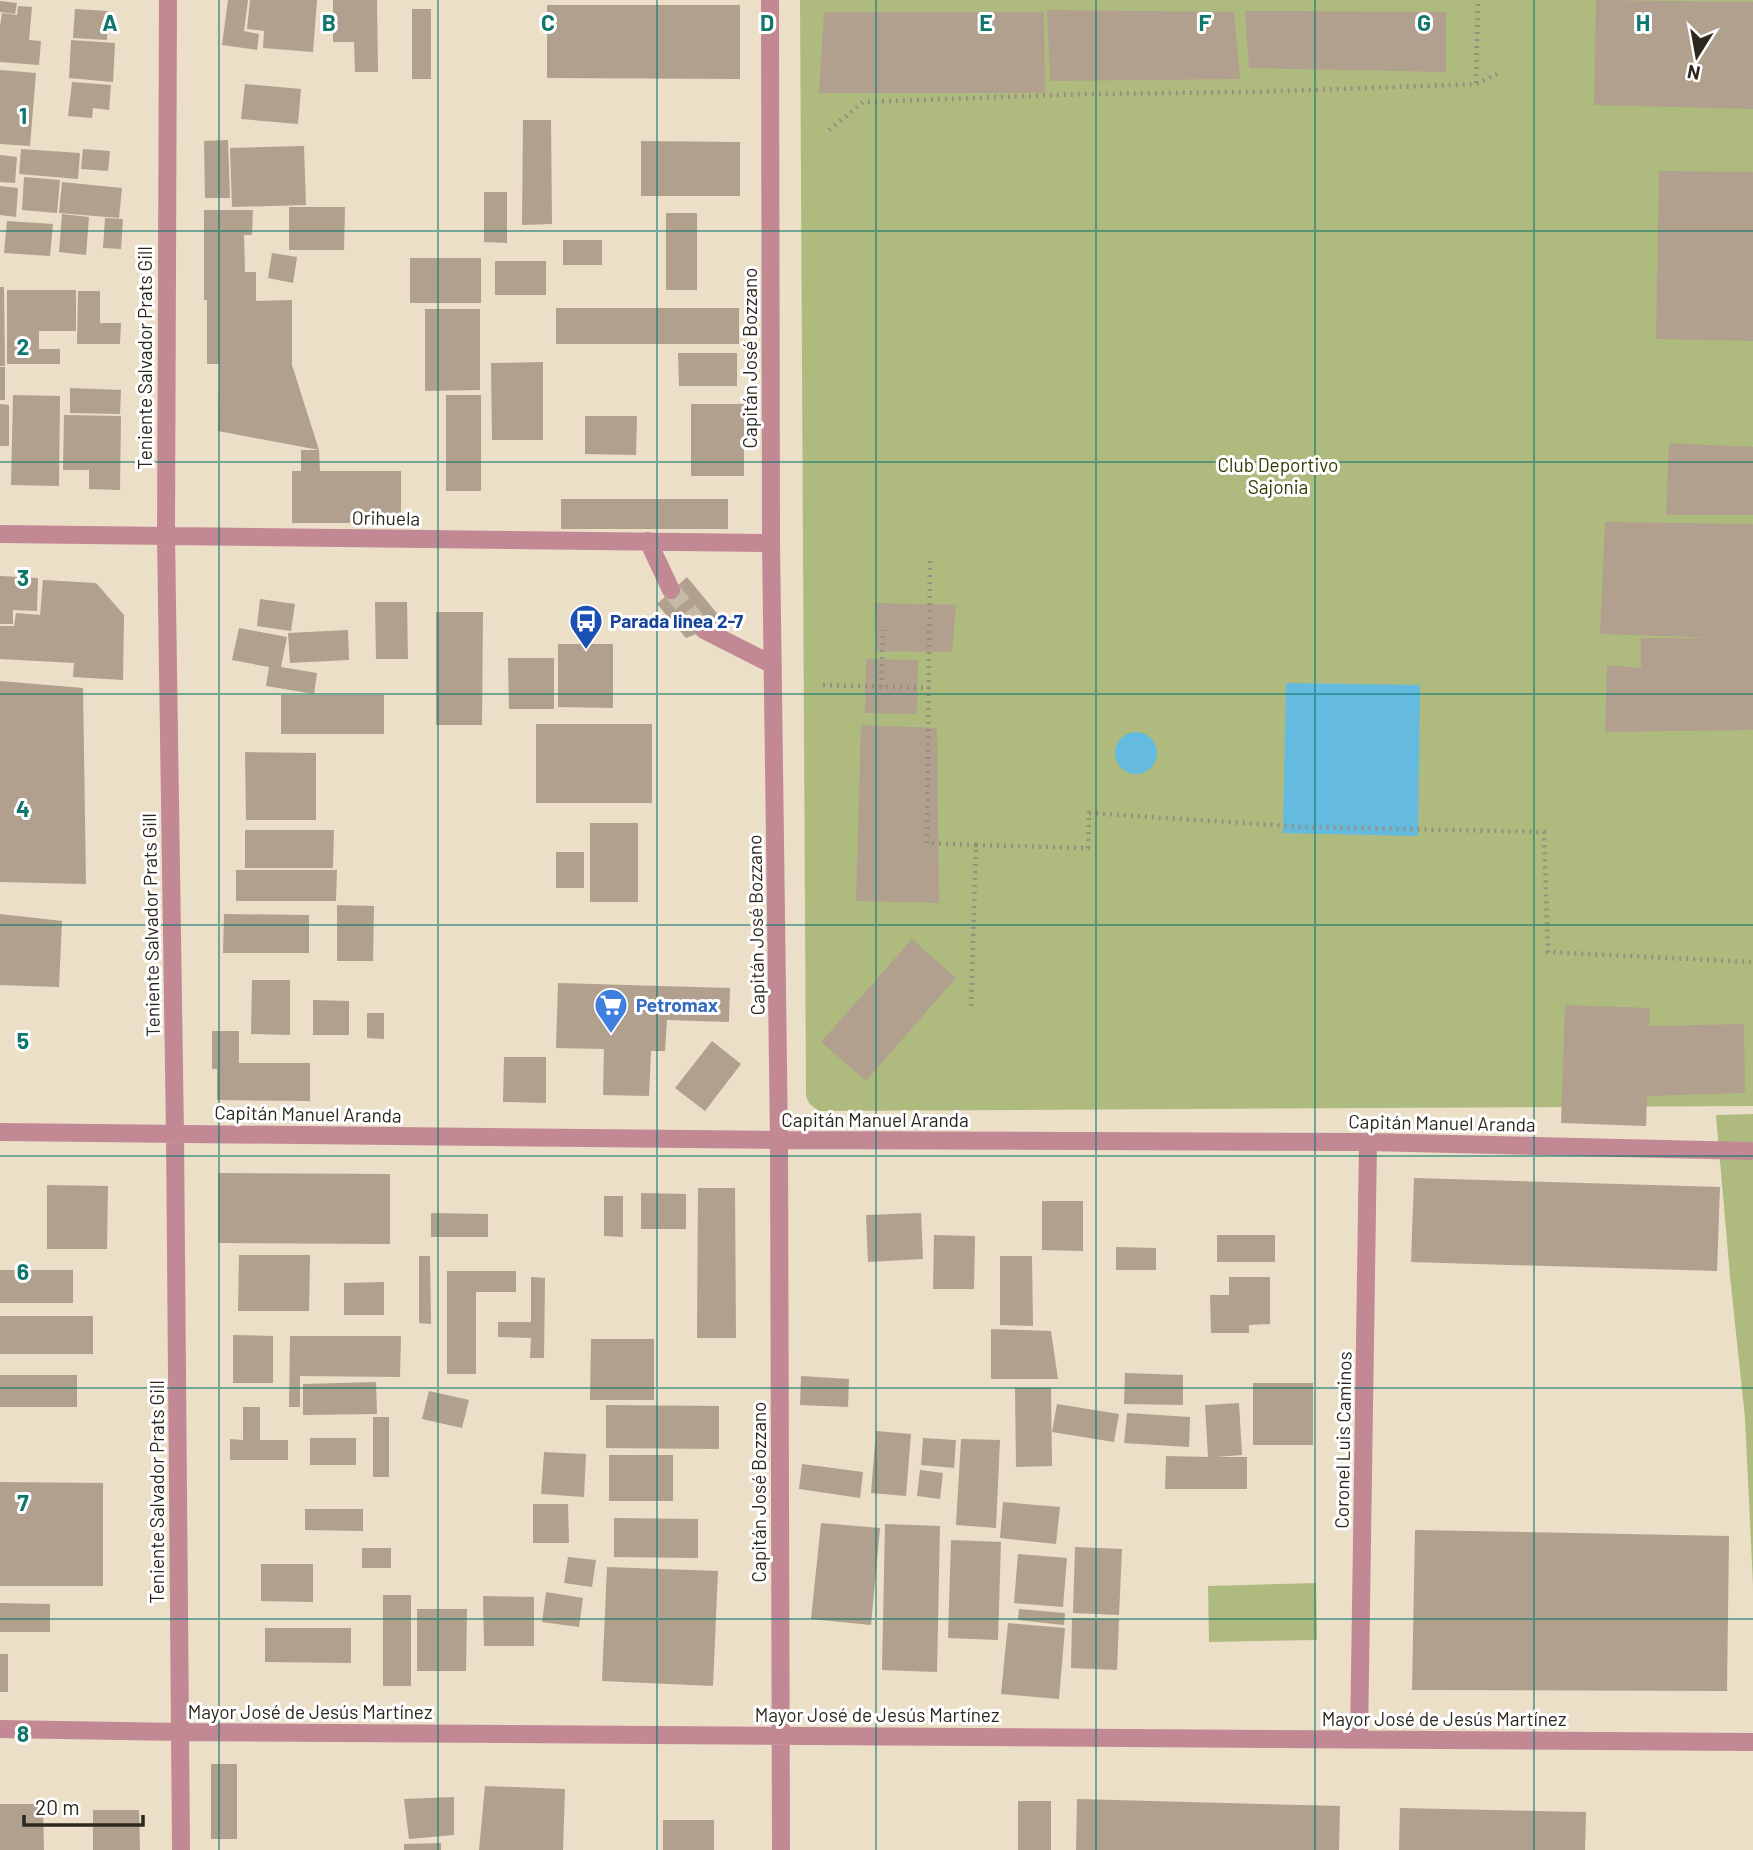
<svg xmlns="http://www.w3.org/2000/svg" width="1753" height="1850" font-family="Barlow,sans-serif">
  <rect width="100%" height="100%" fill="#ebdfc8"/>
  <path fill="#afbb7e" d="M800 0H1753V1106L820 1111C812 1107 808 1104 806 1095Z
    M1753 1114V1585L1745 1418 1730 1276 1716 1115Z
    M1316 1583 1317 1640 1209 1642 1208 1586Z"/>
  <path fill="#64bbdf" d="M1286 683 1420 685 1418 836 1283 833Z
    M1115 753a21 21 0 1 1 42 0a21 21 0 1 1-42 0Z"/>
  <path fill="#b0a08d" d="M228 0H248L244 31 259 34 257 50 222 45Z
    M250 0H317L313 52 263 48 264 31 247 29Z
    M333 0H377L378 72H355L354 42H333Z
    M1596 0 1753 2V109L1594 105Z
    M0 1 17 3 15 14 0 12Z
    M547 5H740V79L547 78Z
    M18 6 32 7 29 40 41 41 39 65 0 62V26L2 13 17 15Z
    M75 9 108 11 107 40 73 38Z
    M412 9H431V79H412Z
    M1047 10 1234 12 1240 79 1050 81Z
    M1245 11 1446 12V72L1249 68Z
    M824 12H1044L1045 93H819Z
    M71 40 115 43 113 82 69 78Z
    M0 70 36 73 30 146 0 144Z
    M72 82 111 85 109 110 93 108 92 118 68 116Z
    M245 84 301 89 298 124 241 119Z
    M523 120H551L552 224 522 225Z
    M228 140 230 198H205L204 141Z
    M641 141 740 142V196H641Z
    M304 146 306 205 232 207 230 148Z
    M21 149 80 153 78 179 19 174Z
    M83 149 110 151 108 171 81 169Z
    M0 155 17 157 15 183 0 182Z
    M1659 171 1753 172V341L1656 339Z
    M24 177 60 180 57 213 22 210Z
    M62 182 122 188 119 218 59 213Z
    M0 186 18 188 16 217 0 215Z
    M484 192H507V243L484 242Z
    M289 207H345L344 250H289Z
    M204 210H253L252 235H244L245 272H256V301L292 300V365L319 450 218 431 219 364H207V300H204Z
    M666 213H697V290H666Z
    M62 214 89 217 86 255 59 252Z
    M105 218 123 219 121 249 103 248Z
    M7 221 53 224 50 256 4 253Z
    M563 240H602V265H563Z
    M272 253 297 257 293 283 268 278Z
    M410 258H481V303H410Z
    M495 261H546V295H495Z
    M0 287H4L5 366H0Z
    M7 290H76V331H39V349H60V364H7Z
    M78 291H100V323H121L120 344H77Z
    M556 308H739V344H556Z
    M425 309H480V390L425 391Z
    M678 353H737V386H679Z
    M543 362V440H492L491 363Z
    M0 367H5V400H0Z
    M70 388 121 390 120 414 70 413Z
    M13 395 60 396 59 486 11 485Z
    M446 395H481V491H446Z
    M0 404 9 405V446H0Z
    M691 404H744V476H691Z
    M64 415 121 416 120 490 89 489V470H63Z
    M585 416H637L636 455 585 454Z
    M1669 443 1753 447V515H1666Z
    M301 450H319L320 471H401V523H292V471H301Z
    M561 499H728V529H561Z
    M1605 522 1753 524V730L1605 732 1607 665 1641 668V638H1719L1600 634Z
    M0 576 38 578 37 611 13 610V624H0Z
    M687 577 725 623 686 638 657 604Z
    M43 580 96 583 124 615 123 680 73 677 74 663 0 659V626H14L16 613 40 615Z
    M260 599 295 604 291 631 257 626Z
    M375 602H407L408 659H376Z
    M875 603 956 605 952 652 876 651Z
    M436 612H483L482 725H436Z
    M239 628 287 637 281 667 317 673 314 694 266 686 269 667 232 660Z
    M348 630 349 660 290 663 288 633Z
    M558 644H613V708L558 707Z
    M508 658H554V709H509Z
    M866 659 918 660 917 714 865 713Z
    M0 681 83 688 86 884 0 882Z
    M281 695H384V734H281Z
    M536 724H652V803H536Z
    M861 725 937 728 939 903 856 901Z
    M245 752 316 753V820H246Z
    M590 823H638V902H590Z
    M245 830H334L333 868H245Z
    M556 852H584V888H556Z
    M236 870H337L336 901H236Z
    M337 905 374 906 373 961H337Z
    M0 914 62 921 59 987 0 985Z
    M224 914 309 915V953H223Z
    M912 939 956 978 866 1081 821 1042Z
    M252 980H290V1035L251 1034Z
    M558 983 730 988 729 1022 667 1020 665 1051H651L649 1096 603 1095 604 1049 556 1048Z
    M313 1000 349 1001V1035H313Z
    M1565 1005 1650 1008 1649 1026 1744 1024 1745 1093 1647 1096 1646 1126 1561 1123Z
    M367 1013H384V1039L367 1038Z
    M212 1031H239V1063H310V1101L217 1100V1069H212Z
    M712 1041 741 1064 705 1111 675 1088Z
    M504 1057H546V1103L503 1102Z
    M218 1173 390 1174V1244L218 1243Z
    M1414 1178 1720 1187 1717 1271 1411 1262Z
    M47 1185 108 1186 107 1249H47Z
    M698 1188H735L736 1338H697Z
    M641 1193 686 1194V1229H641Z
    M604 1196H623V1237L604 1236Z
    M1042 1201H1083V1251L1042 1250Z
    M431 1213 488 1214V1237H431Z
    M921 1213 923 1259 868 1262 866 1215Z
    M934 1235 975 1236 974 1289H933Z
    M1217 1235H1275V1262H1217Z
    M1116 1247 1156 1248V1270H1116Z
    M239 1255H310L309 1311H238Z
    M419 1256H430L431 1324 419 1323Z
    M1000 1256H1032L1033 1326 1000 1325Z
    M0 1270H73V1303H0Z
    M447 1271H516V1292H476V1374H447Z
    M531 1277 545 1278 544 1358H530L531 1338 498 1337V1322H531Z
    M1229 1277H1270V1324L1249 1325V1333H1211L1210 1295H1229Z
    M384 1282V1315H344V1283Z
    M0 1316H93V1354H0Z
    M991 1329 1051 1331 1058 1379H991Z
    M233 1335 273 1336V1383H233Z
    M290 1336H401L400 1377 300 1376V1407H289Z
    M591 1339H654V1400H590Z
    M1125 1373 1183 1375V1405L1124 1404Z
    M0 1375H77V1407H0Z
    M801 1376 849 1379 848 1407 800 1405Z
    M376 1382 377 1414 303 1415V1384Z
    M1253 1383H1313V1445H1253Z
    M1015 1388H1051L1052 1466 1016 1467Z
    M429 1391 469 1400 462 1428 422 1419Z
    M1239 1403 1242 1455 1216 1457H1247V1489H1165L1166 1456 1208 1457 1205 1405Z
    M1057 1404 1119 1414 1114 1442 1052 1432Z
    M606 1405 719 1406V1449L606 1448Z
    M243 1407H260V1440H288V1460H230V1439L243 1440Z
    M1127 1413 1190 1417 1189 1447 1124 1443Z
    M373 1417H389V1477H373Z
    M876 1431 911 1434 906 1496 871 1493Z
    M310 1438H356V1465H310Z
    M923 1438 956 1440 954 1468 921 1465Z
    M961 1439 1000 1440 996 1528 956 1525Z
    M544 1452 586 1454 584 1497 541 1494Z
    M609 1455H673V1501H609Z
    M802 1464 863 1472 860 1498 799 1489Z
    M920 1470 943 1473 940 1499 917 1496Z
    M0 1482 103 1483V1586H0Z
    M1003 1502 1060 1507 1056 1544 1000 1538Z
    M533 1504H568L569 1543H533Z
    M305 1509H363V1531L305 1530Z
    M614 1518 698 1519V1558L614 1557Z
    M821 1523 880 1528 871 1625 811 1619Z
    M885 1524 940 1526 937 1672 882 1670Z
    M1415 1530 1729 1536 1727 1691 1412 1690Z
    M951 1540 1001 1542 998 1640 948 1638Z
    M1075 1547 1122 1549 1119 1615 1073 1613Z
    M362 1548H391V1568H362Z
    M1018 1554 1067 1558 1063 1607 1014 1603Z
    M568 1557 596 1560 592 1587 564 1583Z
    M261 1564H313V1602L261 1601Z
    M607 1567 718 1571 713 1686 602 1681Z
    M546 1592 583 1598 579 1627 542 1622Z
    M383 1595H411V1686H383Z
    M483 1596 534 1597V1646H484Z
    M0 1603 50 1604V1632H0Z
    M417 1609H467L466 1671H417Z
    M1019 1609 1065 1613 1064 1625 1018 1620Z
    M1072 1618 1119 1619 1117 1670 1071 1668Z
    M1008 1623 1065 1628 1059 1699 1001 1694Z
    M265 1628H351V1663L265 1662Z
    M0 1654H8V1692H0Z
    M211 1764H237V1839H211Z
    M485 1786 565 1789 563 1850H479Z
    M454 1797V1835L409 1839 404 1799Z
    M1077 1799 1340 1806 1339 1850H1076Z
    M1018 1801H1051V1850H1018Z
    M0 1804H43L44 1850H0Z
    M1400 1808 1586 1812 1585 1850H1399Z
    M93 1810H139L140 1850H93Z
    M663 1820H714V1850H663Z
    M441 1843V1850H404V1844Z"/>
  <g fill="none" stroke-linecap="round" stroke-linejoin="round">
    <path stroke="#c5baa6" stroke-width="18" stroke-dasharray="18 9" stroke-linecap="butt" d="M671 590 704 630"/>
    <path stroke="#988f7e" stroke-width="4.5" stroke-dasharray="2 5" stroke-linecap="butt" d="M1476 83 1478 0
      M829 130 863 102 1084 94 1256 92 1476 84 1497 74
      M930 561 927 843 976 845 971 1008
      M823 685 929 688
      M881 687 883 630
      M976 845 1088 848 1089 813 1306 827 1544 832 1548 952 1753 962"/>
    <path stroke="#c28894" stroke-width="18" d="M168 0 166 536 175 1134 181 1850
      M770 0 771 543 779 1140 781 1850
      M0 534 771 543
      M648 541 671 590
      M704 630 773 665
      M0 1132 779 1140 1368 1142 1750 1151
      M0 1729 180 1732 1753 1742
      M1359 1739 1368 1142"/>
  </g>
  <path fill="none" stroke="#0f766e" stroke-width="2" stroke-opacity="0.55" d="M219 0V1850M438 0V1850M657 0V1850M876 0V1850M1096 0V1850M1315 0V1850M1534 0V1850M0 231H1753M0 462H1753M0 694H1753M0 925H1753M0 1156H1753M0 1388H1753M0 1619H1753"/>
  <defs>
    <symbol id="bus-pin" viewBox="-11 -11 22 30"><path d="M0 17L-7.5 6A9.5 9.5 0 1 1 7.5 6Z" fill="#1a4fb4" stroke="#fff"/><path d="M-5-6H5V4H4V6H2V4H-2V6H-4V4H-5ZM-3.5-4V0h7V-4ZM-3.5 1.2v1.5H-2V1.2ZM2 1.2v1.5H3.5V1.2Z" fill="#fff"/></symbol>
    <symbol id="supermarket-pin" viewBox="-11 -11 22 30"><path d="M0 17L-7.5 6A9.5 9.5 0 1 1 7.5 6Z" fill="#3f7fe0" stroke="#fff"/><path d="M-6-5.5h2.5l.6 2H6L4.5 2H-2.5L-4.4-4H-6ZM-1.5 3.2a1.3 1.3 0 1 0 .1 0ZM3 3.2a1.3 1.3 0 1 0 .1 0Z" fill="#fff"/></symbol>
  </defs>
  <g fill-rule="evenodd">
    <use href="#bus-pin" x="567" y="602" width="38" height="52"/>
    <use href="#supermarket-pin" x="592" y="986" width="38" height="52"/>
  </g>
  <g text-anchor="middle" stroke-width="6" stroke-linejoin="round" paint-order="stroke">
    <g font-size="19" fill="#2c271f" stroke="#fff">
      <text transform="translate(145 358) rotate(-90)" y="7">Teniente Salvador Prats Gill</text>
      <text transform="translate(750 358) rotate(-90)" y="7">Capitán José Bozzano</text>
      <text transform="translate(386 518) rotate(1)" y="7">Orihuela</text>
      <text transform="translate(151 925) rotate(-91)" y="7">Teniente Salvador Prats Gill</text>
      <text transform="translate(756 925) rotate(-91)" y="7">Capitán José Bozzano</text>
      <text transform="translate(308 1114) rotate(1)" y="7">Capitán Manuel Aranda</text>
      <text x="875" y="1127">Capitán Manuel Aranda</text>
      <text transform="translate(1442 1123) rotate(1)" y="7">Capitán Manuel Aranda</text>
      <text transform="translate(1343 1440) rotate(-89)" y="7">Coronel Luis Caminos</text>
      <text transform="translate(157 1492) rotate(-90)" y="7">Teniente Salvador Prats Gill</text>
      <text transform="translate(759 1492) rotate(-90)" y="7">Capitán José Bozzano</text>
      <text x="310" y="1719">Mayor José de Jesús Martínez</text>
      <text x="877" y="1722">Mayor José de Jesús Martínez</text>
      <text x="1444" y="1726">Mayor José de Jesús Martínez</text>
    </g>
    <g font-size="19" fill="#323a00" stroke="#fff">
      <text x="1278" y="472">Club Deportivo<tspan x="1278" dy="22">Sajonia</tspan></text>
    </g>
    <g font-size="19" font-weight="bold" fill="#164399" stroke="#fff" text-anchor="start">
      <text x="610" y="628">Parada linea 2-7</text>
    </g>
    <g font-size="19" font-weight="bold" fill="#366cbe" stroke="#fff" text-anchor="start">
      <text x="636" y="1012">Petromax</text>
    </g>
  </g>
  <g font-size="23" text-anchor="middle" font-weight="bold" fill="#0f766e" stroke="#fff" stroke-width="6" stroke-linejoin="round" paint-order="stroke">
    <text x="110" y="31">A</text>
    <text x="329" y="31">B</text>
    <text x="548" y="31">C</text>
    <text x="767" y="31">D</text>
    <text x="986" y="31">E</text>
    <text x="1205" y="31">F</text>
    <text x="1424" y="31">G</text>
    <text x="1643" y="31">H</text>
    <text x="23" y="124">1</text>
    <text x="23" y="355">2</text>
    <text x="23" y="586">3</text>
    <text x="23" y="817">4</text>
    <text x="23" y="1049">5</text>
    <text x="23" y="1280">6</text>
    <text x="23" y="1511">7</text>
    <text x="23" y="1742">8</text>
  </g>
  <g transform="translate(1697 56) rotate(191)" stroke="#ffffff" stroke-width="5" paint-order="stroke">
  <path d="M0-5L12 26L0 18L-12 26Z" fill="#2c271f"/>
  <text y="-10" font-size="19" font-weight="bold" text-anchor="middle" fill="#2c271f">N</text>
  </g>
  <path d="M24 1815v10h119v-10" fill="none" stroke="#2c271f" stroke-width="3.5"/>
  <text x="35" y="1815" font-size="21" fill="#2c271f" stroke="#ffffff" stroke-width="5" paint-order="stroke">20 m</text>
</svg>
